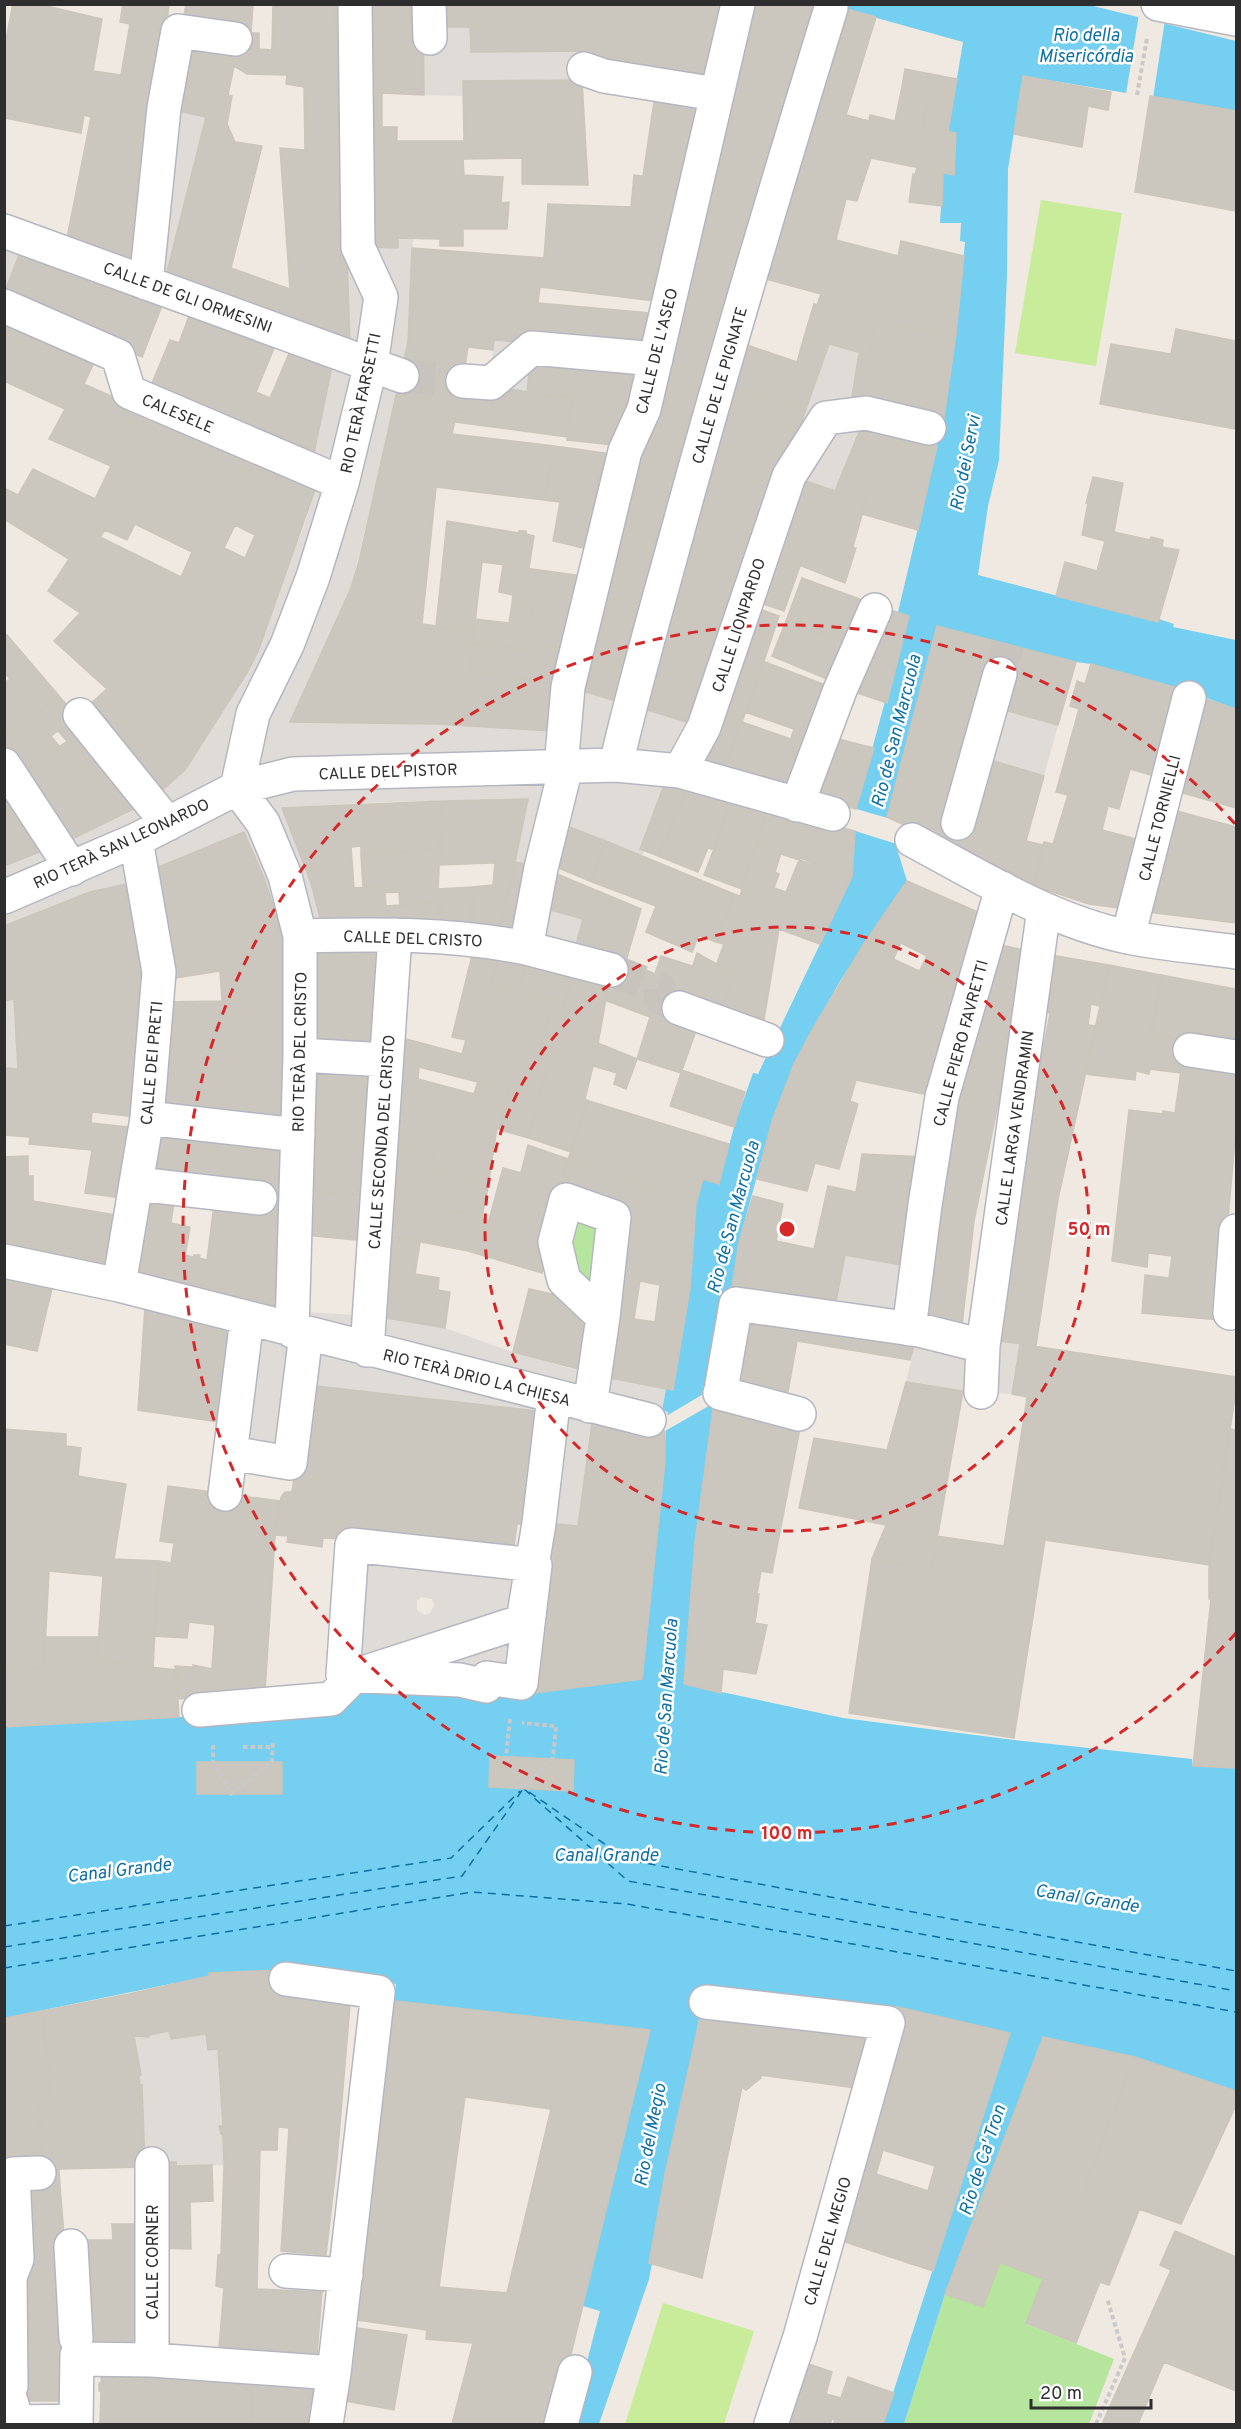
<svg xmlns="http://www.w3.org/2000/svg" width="1241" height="2429" font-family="Overpass,sans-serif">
  <rect width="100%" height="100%" fill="#efe9e1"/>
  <path fill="#b6e59e" d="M570 1211 607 1223 594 1299 566 1271Z
    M1000 2263 1043 2279 1026 2324 1114 2359 1089 2424H904L945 2294 983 2307Z"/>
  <path fill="#c9ec9a" d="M1041 200 1122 213 1096 366 1015 353Z
    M663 2303 754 2331 724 2424H625Z"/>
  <path fill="#dfdcd8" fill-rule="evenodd" d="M336 5H368L369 93 398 238H413L408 342 402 376 351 588 290 722 560 685 707 728 666 780 640 849 644 851 642 856 630 851 545 869 515 862 528 799 385 802 282 808 311 883 323 930 284 944 264 878 243 832 199 851 143 880 90 893 5 926V866L64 843 130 812 150 801 185 770 247 673 305 523 316 488 306 483 334 357 350 345 347 255 339 150Z
    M424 26 470 27 580 51 610 69 609 82 463 81V96L424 95Z
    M168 109 206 117 165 280 127 276Z
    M5 226 27 234 5 294Z
    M494 340 533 342 527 393 489 388Z
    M829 344 859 353 851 403 864 420 835 491 784 474Z
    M998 708 1058 725 1044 776 988 759Z
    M539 907 583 919 573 956 529 954Z
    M14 999 18 1069 5 1068V1001Z
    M845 1255 913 1267 918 1321 984 1339 1020 1344 1012 1394 963 1391 906 1382 916 1340 834 1312Z
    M271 1310 375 1316 445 1328 513 1352 594 1375 666 1389 662 1410 668 1412V1415L651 1411 593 1416 578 1526 547 1523 295 1473 225 1423Z
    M352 1545 535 1565 521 1683 343 1675ZM421 1597 432 1599 434 1605 430 1613 424 1615 417 1610V1601Z
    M169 2031 171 2039 206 2034 208 2050 218 2049 223 2126 220 2127 221 2134 223 2135 224 2165 176 2166 175 2162H158L145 2167 142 2085H140L139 2075H141L134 2036 148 2037V2035Z"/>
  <path fill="#75cff0" d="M830 5H1089L1236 41V111L1023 76 1008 169 1007 276 999 460 988 506 978 575 1157 622 1159 619 1174 624 1173 627 1236 640V709L1185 690 1091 664 1076 662 937 626 887 817 907 881 842 978 812 1030 794 1064 772 1121 739 1242 716 1387 695 1542 684 1684 843 1718 1014 1740 1192 1759 1193 1766 1236 1768V2091L1135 2057 1043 2037 945 2294 904 2424H883L1009 2033 898 2007 704 1993 649 2279 599 2424H571L600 2311 583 2306 650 2030 395 2001 396 1984 284 1970 209 1973V1976L5 2018V1727L179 1717 274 1718 373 1680 527 1694 642 1679 668 1412 662 1410 666 1389 673 1390 690 1289 696 1204 703 1179 719 1184 734 1127 753 1073 758 1074 852 877 856 809 908 616 898 612 944 418 956 334 965 242 960 241 961 223H940L943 173 954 175 956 133 948 132 963 42Z"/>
  <path fill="#efe9e1" d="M1139 14 1165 20 1153 98 1126 94Z
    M853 808 891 819 900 845 852 830Z
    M715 1387 714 1403 665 1431 662 1430 665 1414 668 1415Z"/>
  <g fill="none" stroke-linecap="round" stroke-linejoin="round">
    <path stroke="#0d6fa3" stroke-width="1.5" stroke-dasharray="8 6" stroke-linecap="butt" d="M524 1789 628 1881 1236 1991
      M529 1792 628 1860 1236 1971
      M4 1926 451 1858 520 1791
      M4 1947 462 1876 523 1789
      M4 1968 472 1892 627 1904 1236 2012"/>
  </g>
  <path fill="#cbc7bf" stroke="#cbc5ba" stroke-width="1.5" fill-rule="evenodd" d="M13 4H38L102 19 93 71 121 75 130 24 120 22 123 4H169L150 175 128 271 65 248 91 117 84 115 81 133 4 118V49Z
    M186 4H253L251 33H259V49L272 50 273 4H336L339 150 347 255 350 346 165 280 206 117 168 109ZM234 66 247 74 287 75 286 84 304 87 305 150 280 148 290 289 231 268 262 146 235 142 227 124 232 96 228 95Z
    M368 4H423L424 95 382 93V127H397V141H464L463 81 582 80 588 185 522 184V158L463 159 464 175 503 177 501 203 509 202 507 229H463V246H440V239L398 238V248L370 247Z
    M436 4H729L713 86 610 69 580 51 471 52 470 27H436Z
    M747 4H828L694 455 638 439Z
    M836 6 876 17 846 115 869 121 870 115 895 121 902 87 929 93 923 127 956 133 954 175 871 158 857 201 846 199 836 240 898 256 901 241 964 256 956 334 876 323 869 355 804 337 814 304 817 305 821 294 755 276Z
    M905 69 957 79 948 132 923 127 929 93 902 87Z
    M1023 76 1111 92 1108 110 1088 106 1082 147 1014 134Z
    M655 95H709L663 302 540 287 538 303 661 314 653 353 494 340 493 350 468 347 462 385 493 387 491 411 465 408 464 412 457 411 452 434 554 446 544 500 436 487 422 624 474 631 469 671 560 685 551 731 437 724 290 722 351 588 359 561 408 342 412 248 544 258 548 204 631 207 634 175 643 176Z
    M1150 96 1236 111V211L1135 192Z
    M917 168 943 173 942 206 909 202 913 174 915 175Z
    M24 242 165 298 142 357 4 301V294Z
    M192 308 279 336 256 392 270 398 294 342 334 357 314 453 230 419 152 383 170 340 179 343Z
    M4 311 99 352 84 384 316 487 259 649 247 673 185 770 150 801 81 712 107 689 54 641 80 613 48 591 69 559 4 519V488L18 495 33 469 95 499 111 466 49 439 65 409 4 381ZM135 524 192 552 181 577 100 537 105 530 127 540ZM235 525 255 535 245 558 224 548Z
    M876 323 956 334 944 418 851 403 859 353 869 355Z
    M1176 329 1236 341V429L1100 404 1111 344 1171 354Z
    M804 337 829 344 806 409 722 384 735 341 797 362Z
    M531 351 649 363 613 445 567 440 572 398 527 393Z
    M722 384 806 409 700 726 634 706Z
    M493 387 572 398 567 437 456 422 457 411 464 412 465 408 491 411Z
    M864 420 938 441 918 530 862 514 866 501 835 491Z
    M638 439 694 455 680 505 624 491Z
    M554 446 611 454 588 549 553 541 560 502 544 500Z
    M793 477 866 501 854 543 853 548H856L845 583 766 552Z
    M1093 477 1123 483 1114 532 1150 540 1151 537 1163 540 1162 547 1179 550 1158 622 1056 596 1065 562 1097 571 1105 541 1082 535 1088 503H1086Z
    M624 491 680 505 654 605 600 590Z
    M447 521 519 533V531H526V534L534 536 529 568 482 562 474 631 436 626Z
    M766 552 800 566 784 611 752 600Z
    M503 565 582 576 572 620 531 612 532 605 512 603 513 595 499 592Z
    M802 578 873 604 853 647 786 621Z
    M600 590 654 605 634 670 584 656Z
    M512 603 532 605 531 612 572 620 566 649 525 643 524 649 473 644 475 619 509 623Z
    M750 606 779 616 759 676 728 669Z
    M881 607 909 616 887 703 846 689Z
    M786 621 853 647 839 684 772 656Z
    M937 626 1076 662 1058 725 998 708 967 826 958 850 887 817Z
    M7 635 59 696 4 737V683L10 679 4 672V637Z
    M525 643 566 649 560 685 469 671 473 644 524 649Z
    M584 656 634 670 626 704 576 689Z
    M765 662 836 689 816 745 792 735 794 729 745 712Z
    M1091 664 1185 690 1161 778 1130 769 1119 809 1108 806 1102 830 1144 841 1126 909 1089 904 1034 886 1044 842 1053 844 1068 795 1056 792 1079 709 1070 706 1077 681 1085 684Z
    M728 669 759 676 723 773 694 765Z
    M59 696 87 728 68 742 58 731 51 736 60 747 19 774 4 753V737Z
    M1197 696 1236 709V808L1172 790Z
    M742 722 791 739 792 735 816 745 798 794 723 773Z
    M87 728 146 803 64 843 19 774Z
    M826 736 874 748 856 809 804 795Z
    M987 759 1044 776 1026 841 1043 845 1034 886 958 850Z
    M4 770 53 847 4 866Z
    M666 780 689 786 658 856 640 849Z
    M689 786 733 798 714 850 708 848 698 872 658 856Z
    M733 798 769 808 742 889 704 875Z
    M528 799 515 862 439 865 442 801Z
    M442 801 440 848 361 855V846L351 847 354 888 379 886 378 893 385 892 386 906 440 902 441 930H323L311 883 282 808Z
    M769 808 855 831 852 877 756 846Z
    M1166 808 1236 827V923L1140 911Z
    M559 823 606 841 592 882 547 863Z
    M244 832 264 878 278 920 289 963 285 1125 158 1115 161 1002 222 1001 220 971 163 980 146 872Z
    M606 841 734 894 716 942 699 935 692 952 646 932 656 906 592 882Z
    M756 846 781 853 775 872 779 874 774 888 786 892 800 858 852 877 820 944 779 929 762 1032 717 1014 736 975 717 963 724 944 716 942 734 894 740 896Z
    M440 848 438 889 473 887 471 933 441 930 440 902 400 905 399 892 378 893 379 886 363 887 361 855Z
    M515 862 535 866 522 940 498 936Z
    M515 862 498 936 471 933 473 887 493 885 495 863Z
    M545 869 641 909 626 961 616 957 573 956 583 919 539 907Z
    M140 881 156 972 136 1117 92 1112 91 1123 137 1128 129 1199 85 1193 92 1150 29 1144 30 1137 4 1135V1068L18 1069 14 999 4 1001V926L90 892Z
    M907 881 989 917 964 992 919 972 927 956 901 943 893 960 863 945Z
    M388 939 382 1052 315 1051 313 942Z
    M992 943 1024 950 1003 1080 974 1221 961 1334 921 1327 949 1100Z
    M863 945 964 992 933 1096 856 1080 850 1101 858 1104 839 1169 815 1163 807 1191 757 1179 772 1121 794 1064 812 1030Z
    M474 947 501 950 491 986 552 999 536 1074 545 1076 529 1138 500 1130 509 1090 419 1067 418 1079 392 1072 395 1036 462 1054 466 1040 452 1037Z
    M501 950 529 954 519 992 491 986Z
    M697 953 736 975 717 1014 682 999Z
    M529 954 573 965 565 1002 519 992Z
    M1051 955 1109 965 1100 1006 1091 1004 1088 1025 1096 1026 1091 1049 1045 1040 1050 1013 1038 1010Z
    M661 956 692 966 676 1018 698 1025 681 1073 637 1059 650 1017 607 1001 611 970 616 957 655 974Z
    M573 965 610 975 602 1022 563 1012Z
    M1109 965 1161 975 1151 1034 1185 1040 1180 1073 1150 1069 1149 1074 1136 1071 1135 1080 1085 1074Z
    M1161 975 1236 989V1048L1151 1034Z
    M552 999 565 1002 563 1012 602 1022 598 1043 637 1059 626 1089 614 1084 617 1073 593 1066 585 1099 589 1101 571 1152 529 1138 545 1076 536 1074Z
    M1045 1040 1091 1049 1058 1199 1036 1346 993 1340 1021 1156Z
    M1183 1057 1236 1065V1129L1219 1320 1142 1313 1145 1275 1169 1278 1172 1256 1148 1253 1147 1267 1112 1261 1129 1110 1163 1114V1111L1175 1113Z
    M315 1060 376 1064 368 1196 307 1191Z
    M682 1070 745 1092 734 1127 670 1106Z
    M392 1072 474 1094 478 1081 509 1090 500 1130 497 1128 488 1186 431 1170 434 1156 387 1143Z
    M589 1101 729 1144 719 1184 703 1179 696 1204 568 1159Z
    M152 1124 284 1141 277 1310 218 1298 220 1293 130 1270 146 1189 175 1194 171 1223 190 1227 185 1255 193 1257 194 1255H200L199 1258 207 1260 215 1197 147 1181Z
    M387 1143 434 1156 431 1170 488 1186 482 1217 383 1197Z
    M528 1145 568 1159 542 1273 468 1251 380 1234 383 1197 489 1220 503 1168 521 1173Z
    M862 1154 925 1157 913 1267 845 1255 834 1312 731 1294 739 1242 753 1196 783 1204 776 1241 814 1249 828 1186 856 1192Z
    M28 1156V1176H33V1201L122 1216 111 1276 4 1249V1157Z
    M568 1159 696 1204 690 1289 673 1390 594 1375 623 1209 561 1187ZM640 1281 660 1285 655 1322 634 1319Z
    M307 1191 368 1196 365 1241 306 1235Z
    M380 1234 420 1242 415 1274 439 1278 438 1290 450 1292 445 1328 375 1316Z
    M4 1267 54 1280 37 1351 4 1344Z
    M557 1288 599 1326 590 1372 513 1352 529 1289 552 1294Z
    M145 1307 242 1330 225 1423 138 1410Z
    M742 1312 916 1339 910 1360 797 1341 786 1403 727 1383Z
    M1020 1344 1236 1377V1391L1209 1565 1045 1540 1014 1738 849 1713 872 1559 932 1568 937 1536 1004 1546 1027 1397 1012 1394Z
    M906 1382 963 1391 932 1568 872 1559 886 1525 799 1508 814 1438 887 1450Z
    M307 1385 545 1412 531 1524H517L514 1547 323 1538 322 1547 287 1542 288 1536 275 1535 281 1497 285 1492H292Z
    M714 1402 801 1423 772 1573 761 1571 757 1594H759L755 1623 767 1625 756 1674 723 1669 721 1693 684 1684 695 1542Z
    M593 1416 665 1431V1461L642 1679 527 1694 547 1523 578 1526Z
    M4 1429 66 1434V1446L81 1448 78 1476 126 1484 114 1559 159 1561 153 1668 97 1661 103 1576 49 1571 44 1667 8 1666 4 1705Z
    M1230 1429 1236 1430V1768L1193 1766 1211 1599H1209V1565Z
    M168 1486 279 1501 275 1535 265 1692 178 1699 175 1666 193 1667V1665L212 1669 215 1625 189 1622 187 1638 154 1636 159 1561 171 1563 174 1543 160 1541Z
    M45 1637H98L97 1661 176 1670 179 1717 4 1727 8 1666 44 1667Z
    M490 1756 574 1760 573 1791 489 1787Z
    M197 1762H282V1794H197Z
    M284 1970 351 1993 337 2160 326 2255 281 2251 289 2128 278 2127 277 2150H260L257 2289 322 2292 316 2366 218 2360 224 2288 216 2286 218 2255 221 2254 224 2165 223 2135 221 2134 219 2126H223L218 2049 208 2050 206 2034 171 2039 169 2031 148 2035 149 2037 134 2036 141 2075H139L140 2085H142L145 2167 59 2169 60 2186H45L38 2103 51 2101 42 2011 129 1994 209 1976V1973Z
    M395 2001 650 2030 554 2424H452L473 2343 426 2339 427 2330 351 2319ZM465 2097 551 2109 507 2293 439 2287Z
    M898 2007 1010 2033 933 2271 833 2238ZM883 2150 935 2166 928 2191 876 2174Z
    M702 2009 879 2030 863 2089 761 2075V2078L746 2090 742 2087 702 2278 649 2263 665 2174Z
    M42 2011 51 2101 38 2103 43 2159 4 2163V2018Z
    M1043 2037 1135 2057 1084 2189 1140 2208 1109 2285 1100 2282 1076 2343 1026 2323 1043 2279 1009 2266 1000 2263 983 2307 945 2294Z
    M1135 2057 1236 2091V2105L1181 2224 1084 2189Z
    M158 2162H176V2166L212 2165 213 2201 190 2202 191 2249 159 2248Z
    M60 2186 70 2309 71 2401H11L20 2188Z
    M112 2224H146L148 2353 71 2355 77 2240H113Z
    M1175 2231 1236 2257V2391L1164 2362 1138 2424H1102L1171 2270 1160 2265Z
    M350 2327 407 2335 394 2410 339 2400Z
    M800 2361 832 2372 826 2394 841 2398 848 2377 894 2393 883 2424H837L838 2420 832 2419 830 2424H781Z
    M102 2367 251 2374 252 2424H97L100 2422 101 2391H99V2383H101Z
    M251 2374 314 2388 309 2424H239H252Z"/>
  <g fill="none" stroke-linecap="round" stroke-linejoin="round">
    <path stroke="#c8c4bd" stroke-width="33" stroke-dasharray="33 16" stroke-linecap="butt" d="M402 376 463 381
      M1000 674 1008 644
      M611 970 660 989V997L679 1008"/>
    <defs>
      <path id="minor" d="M429 4 430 38
        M1158 4 1236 19
        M584 69 604 76 716 94
        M4 231 402 376
        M146 283 164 108 178 31 235 39
        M4 306 118 356 129 392 342 483
        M463 381 491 383 532 348 656 359
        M80 715 168 824
        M4 765 72 869
        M616 765C635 682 659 600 681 519 728 347 779 177 831 8
        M561 767 568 687 625 451 644 409 738 4
        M566 767 541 868 526 948 611 970
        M680 771 704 727 789 476 826 418 866 413 929 428
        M237 788 253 714 287 645 313 577 342 483 371 364 381 297 358 247 355 4
        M237 788 263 823 285 876 300 936V1055L292 1331
        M797 805 840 690 875 610
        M958 823 1000 674
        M912 840C981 877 1051 921 1128 937 1163 944 1201 947 1236 952
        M4 897 136 840 237 788 293 774 616 765 680 771 833 814
        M300 936C375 934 452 933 526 948
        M1128 937 1189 698
        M679 1008 767 1040
        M1190 1050 1236 1057
        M300 1055 386 1060
        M147 1118 298 1135
        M138 1184 260 1198
        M4 1261 119 1285 649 1420
        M119 1285 147 1118 159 972 136 840
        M1230 1313 1236 1231
        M909 1329 925 1205 942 1097 1002 888
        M983 1346 1044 909
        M367 1350 395 935
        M722 1384 736 1304 919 1330 983 1346 981 1392
        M720 1393 799 1414
        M590 1406 603 1317 564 1280 555 1242 566 1200 614 1217 603 1317
        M231 1453 290 1463 306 1334
        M225 1494 247 1319
        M352 1545 535 1565 521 1683 487 1678 486 1686 460 1680 343 1675Z
        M199 1710 331 1699 354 1676 523 1621 539 1523 554 1396
        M286 1979 378 1992 334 2373 326 2424
        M706 2002 888 2023 800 2337 771 2424
        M71 2246 76 2338
        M286 2271 346 2275
        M77 2359 152 2360 334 2373
        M152 2360V2164
        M11 2386 10 2277 17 2259 13 2174 39 2173
        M11 2401 17 2422 76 2421
        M76 2424 77 2355
        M561 2424 575 2372"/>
    </defs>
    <use href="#minor" stroke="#b4b7c1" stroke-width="36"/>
    <path stroke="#c9c9c9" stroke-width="4" stroke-dasharray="4.5 3" stroke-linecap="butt" d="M1137 95 1147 38
      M510 1719 506 1757 523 1788 553 1758 556 1726 522 1723
      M215 1747H213V1761L231 1794 272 1762 273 1740
      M243 1747H272
      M835 2424 836 2420
      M1096 2424 1125 2358 1107 2298"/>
    <use href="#minor" stroke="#fff" stroke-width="33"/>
  </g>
  <g fill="none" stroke="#d62828" stroke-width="3" stroke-dasharray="10 8">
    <circle cx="787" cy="1229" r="302"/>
    <path d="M1236 1633A604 604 0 1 1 1236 825"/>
  </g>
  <g text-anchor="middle" stroke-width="5" stroke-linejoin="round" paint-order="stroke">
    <g font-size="16" fill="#2e2e2e" stroke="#fff">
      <text transform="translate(188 297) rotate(20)" y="6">CALLE DE GLI ORMESINI</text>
      <text transform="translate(656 351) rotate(-76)" y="6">CALLE DE L'ASEO</text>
      <text transform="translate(719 385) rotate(-74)" y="6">CALLE DE LE PIGNATE</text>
      <text transform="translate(360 403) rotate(-78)" y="6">RIO TERÀ FARSETTI</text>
      <text transform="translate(178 413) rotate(23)" y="6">CALESELE</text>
      <text transform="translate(738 625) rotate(-72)" y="6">CALLE LIONPARDO</text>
      <text transform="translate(388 771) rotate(-2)" y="6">CALLE DEL PISTOR</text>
      <text transform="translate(1159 818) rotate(-76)" y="6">CALLE TORNIELLI</text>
      <text transform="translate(121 843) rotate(-25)" y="6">RIO TERÀ SAN LEONARDO</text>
      <text transform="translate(413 938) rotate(2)" y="6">CALLE DEL CRISTO</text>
      <text transform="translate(960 1043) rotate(-75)" y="6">CALLE PIERO FAVRETTI</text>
      <text transform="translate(299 1052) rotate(-89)" y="6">RIO TERÀ DEL CRISTO</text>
      <text transform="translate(151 1063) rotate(-85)" y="6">CALLE DEI PRETI</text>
      <text transform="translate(1014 1128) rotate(-82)" y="6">CALLE LARGA VENDRAMIN</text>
      <text transform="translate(381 1142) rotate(-86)" y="6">CALLE SECONDA DEL CRISTO</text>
      <text transform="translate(477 1377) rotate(14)" y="6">RIO TERÀ DRIO LA CHIESA</text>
      <text transform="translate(827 2241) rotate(-74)" y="6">CALLE DEL MEGIO</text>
      <text transform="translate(152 2262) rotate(-90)" y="6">CALLE CORNER</text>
    </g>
    <g font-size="18" font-style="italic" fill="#0d6fa3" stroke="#fff">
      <text x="1086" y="41">Rio della<tspan x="1086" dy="21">Misericórdia</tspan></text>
      <text transform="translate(965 463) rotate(-79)" y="6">Rio dei Servi</text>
      <text transform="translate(896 731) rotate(-76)" y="6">Rio de San Marcuola</text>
      <text transform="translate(733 1217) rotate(-75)" y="6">Rio de San Marcuola</text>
      <text transform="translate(666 1697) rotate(-86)" y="6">Rio de San Marcuola</text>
      <text x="606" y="1861">Canal Grande</text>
      <text transform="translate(119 1870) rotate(-7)" y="6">Canal Grande</text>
      <text transform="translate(1087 1898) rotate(9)" y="6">Canal Grande</text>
      <text transform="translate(650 2135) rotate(-79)" y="6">Rio del Megio</text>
      <text transform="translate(982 2160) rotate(-72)" y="6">Rio de Ca' Tron</text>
    </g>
  </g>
  <circle cx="787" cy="1229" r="9" fill="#d62828" stroke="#fff" stroke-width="3"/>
  <g font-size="18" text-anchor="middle" font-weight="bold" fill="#d62828" stroke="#fff" stroke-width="5" stroke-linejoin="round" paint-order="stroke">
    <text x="1089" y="1235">50 m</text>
    <text x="787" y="1839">100 m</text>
  </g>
  <rect width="1241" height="2429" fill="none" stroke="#2e2e2e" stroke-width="12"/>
  <path d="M1031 2399v9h120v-9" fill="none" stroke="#2e2e2e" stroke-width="3"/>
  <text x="1040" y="2399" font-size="18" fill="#2e2e2e" stroke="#ffffff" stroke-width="4.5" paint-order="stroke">20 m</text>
</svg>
